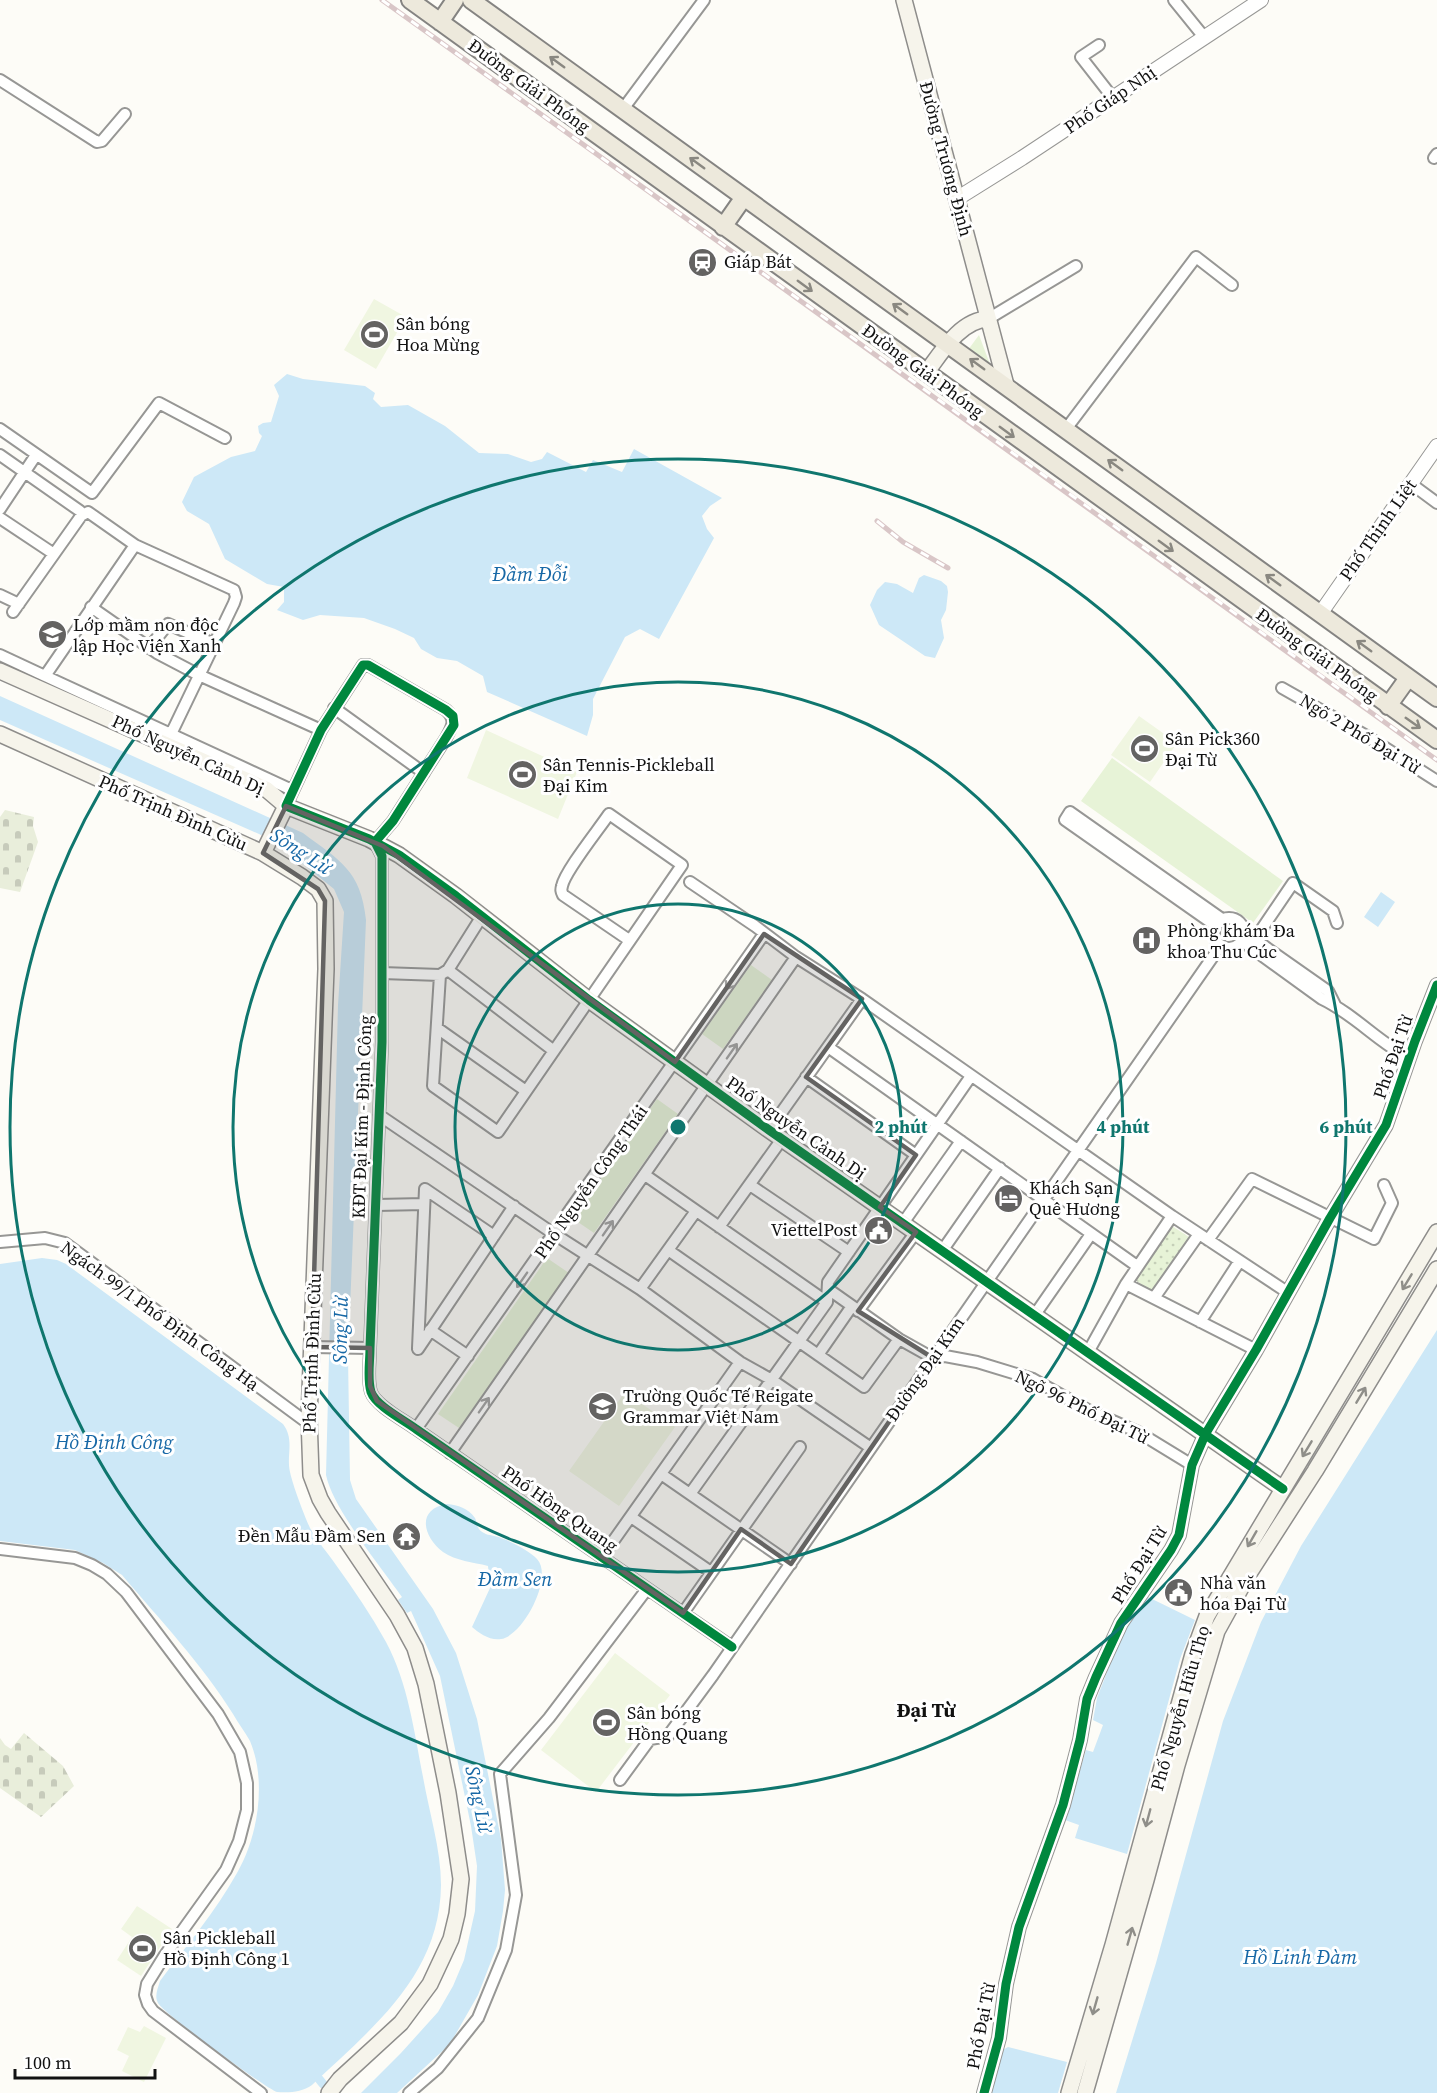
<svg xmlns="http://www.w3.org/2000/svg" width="1437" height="2093" font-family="'Source Serif 4',serif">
  <defs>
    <pattern id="cemetery-stones" width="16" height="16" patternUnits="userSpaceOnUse" patternTransform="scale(1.5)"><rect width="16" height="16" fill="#e9eedb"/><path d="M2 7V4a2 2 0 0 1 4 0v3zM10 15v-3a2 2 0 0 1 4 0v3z" fill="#c7cbbb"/></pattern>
    <pattern id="park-dots" width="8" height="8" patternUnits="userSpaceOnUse" patternTransform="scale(1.5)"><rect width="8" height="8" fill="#e7f3d7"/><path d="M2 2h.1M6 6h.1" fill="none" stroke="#c5cfb8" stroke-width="1.8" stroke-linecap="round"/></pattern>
  </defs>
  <rect width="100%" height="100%" fill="#fdfcf7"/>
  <path fill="#e7f3d7" d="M979 335 991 367 968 350Z
    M1112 758 1283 881 1253 923 1081 801Z
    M751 965 772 980 723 1049 702 1034Z
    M657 1099 678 1114 594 1233 572 1218Z
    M547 1258 569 1273 459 1428 438 1414Z"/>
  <path fill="url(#cemetery-stones)" d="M5 810 34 817 33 826 38 842 20 892 0 888V817Z
    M24 1733 63 1766 74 1786 41 1817 0 1788V1738L5 1745 11 1749Z"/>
  <path fill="url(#park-dots)" d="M1172 1226 1189 1237 1152 1292 1135 1280Z"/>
  <path fill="#f0f6e1" d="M374 299 406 317 376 369 344 350Z
    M1139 716 1177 743 1150 782 1111 755Z
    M486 730 577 772 558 819 467 778Z
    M625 1392 675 1427 619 1506 569 1471Z
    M615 1653 670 1695 596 1792 541 1750Z
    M137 1906 172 1929 141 1976 117 1960 132 1937 121 1929Z
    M144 2026 166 2038 144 2082 122 2071 129 2056 117 2050 128 2027 140 2032Z"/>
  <path fill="#cde8f7" d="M287 374 303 379 365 386 375 393 373 399 381 407 408 405 445 426 479 453 508 454 531 462 542 459 547 452 586 472 593 460 622 472 634 449 722 498 710 506 702 516 707 529 714 538 659 639 640 629 625 637 593 699V715L587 736 487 692 483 676 457 661 437 658 421 649 414 638 395 629 364 618 320 615 303 620 277 610 284 602V587L267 584 225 559 209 524 187 511 182 502 194 477 231 457 255 451 262 436 259 433 258 426 263 423 271 422 279 396 274 385Z
    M924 575 941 581 947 586 948 592 946 610 941 620 944 638 935 658 925 656 879 625 870 605 877 590 885 582 897 584 913 593 919 578Z
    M0 696 303 833C339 860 361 870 366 920L348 1357 350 1480 356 1499 433 1609 456 1653 477 1719 501 1839 505 1890 503 1911 497 1946 478 1995 450 2044 397 2093H361L401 2053 438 2012 453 1986 464 1960 475 1911 477 1866 471 1826 440 1676 411 1611 407 1613 398 1600 402 1597C381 1567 333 1509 326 1475L338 1005 344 912 334 889 278 844 259 834 0 720Z
    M1381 892 1395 902 1378 927 1364 917Z
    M42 1258 57 1260 66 1264 283 1424C295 1440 286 1455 290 1472 293 1486 304 1515 310 1528 317 1541 328 1553 336 1565 354 1590 371 1615 386 1642 408 1683 414 1731 423 1777 429 1812 441 1849 441 1885 440 1976 372 2028 312 2085 302 2092 290 2093 277 2092 265 2088 163 2013 158 2003 154 1996 158 1988 160 1981 186 1946 216 1911 237 1873 258 1837 267 1781 250 1741 245 1732 238 1723 233 1714 202 1664 160 1620 122 1575L103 1563 75 1550 0 1541V1264Z
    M1437 1330V2093H1116L1156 1963 1223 1721 1261 1622 1301 1546Z
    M447 1504C458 1505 468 1508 475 1518 478 1524 476 1529 484 1533 489 1536 495 1535 501 1538 510 1541 531 1552 537 1559 554 1577 523 1636 501 1639 490 1641 479 1633 472 1627L490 1588 488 1566C473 1562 456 1561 443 1552 423 1537 416 1509 447 1504Z
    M1148 1597 1195 1620 1180 1659 1127 1854 1075 1838 1079 1825 1065 1820 1086 1750 1093 1752 1103 1725 1093 1720 1097 1698 1121 1636Z
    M1008 2047 1067 2062 1058 2093H992L1001 2051Z"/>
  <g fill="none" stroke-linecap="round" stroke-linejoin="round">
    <path stroke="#cde8f7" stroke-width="9" d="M319 2079 323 2084"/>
    <defs>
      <path id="minor" d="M1174 0 1204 37
        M1099 45 1081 57 1113 98
        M0 80 97 142 102 141 125 114
        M623 109 704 0
        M1434 158 1437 154
        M988 319 1076 266
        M0 429 92 493 159 403 225 438
        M1066 429 1196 257 1232 285
        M0 455 80 511
        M1410 483 1437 503
        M0 509 36 455
        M0 518 51 552
        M0 595 19 604
        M91 607 157 653 199 675 321 730
        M13 612 81 516 88 512 135 545 234 590 236 597 234 603 171 734
        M149 648 168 624 214 644
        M0 655 45 676 135 545
        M45 676 292 790
        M1282 688 1365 735 1437 781
        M334 708 424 773
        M286 806 321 730 363 665H368L446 710C457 720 452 727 446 738L393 821 375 842 382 856V1042L370 1348C370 1362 367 1379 371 1392 376 1406 404 1420 416 1429L732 1647
        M690 882 755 926 796 957 862 999 1172 1216 1287 1292
        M1214 933a15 15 0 1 1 30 0a15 15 0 1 1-30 0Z
        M1216 926 1065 820 1070 812 1222 919
        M1244 932 1328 991 1335 1005
        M1255 939 1293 883 1333 911 1337 923
        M1242 941 1322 999C1354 1014 1378 1042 1409 1058
        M448 970 554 1051
        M382 973 440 975 448 970 482 916
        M440 975 433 1086 498 1132 682 865 609 814C599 829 565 871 562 886 561 890 561 891 563 895L629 940
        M437 1028 526 1091
        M828 1047 1137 1266
        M806 1077 916 1155
        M379 1115 554 1234 640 1289 740 1362 772 1380 871 1448
        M769 1130 862 999
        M645 1175 827 1302
        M750 1185 849 1252
        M425 1189 494 1236
        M377 1205 424 1204
        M903 1223 961 1141
        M719 1227 782 1139
        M1208 1240 1252 1179 1374 1239 1392 1203 1384 1185
        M0 1242 45 1238 65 1243 309 1424
        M668 1250 864 1387 899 1339
        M942 1251 1000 1168
        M1126 1284 1256 1350
        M640 1289 696 1211
        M828 1289 899 1339 933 1358 945 1356 977 1362 1033 1379 1090 1411 1138 1432 1192 1465
        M1154 1298 1199 1234
        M858 1311 916 1232
        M1034 1316 1091 1234
        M1200 1322 1239 1262
        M430 1330 468 1356
        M312 1347 370 1348
        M418 1348 425 1189
        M418 1349 514 1206
        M1087 1354 1126 1284 1172 1216
        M818 1355 852 1306
        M416 1429 764 934
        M450 1453 796 957
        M661 1474 791 1564
        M690 1494 827 1302 828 1282 971 1076
        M631 1517 711 1572
        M0 1549 75 1558 92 1565 107 1574 126 1592 218 1714 240 1752 247 1783V1810L239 1841 226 1870 165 1955 147 1984 145 1995 148 2004 153 2011 261 2093
        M602 1557 740 1362
        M683 1613 800 1447
        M620 1780 650 1739 668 1736 713 1675 1221 945
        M409 2093 438 2068 478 2018 506 1950 516 1895 500 1774 549 1718 647 1589"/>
      <path id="tertiary" d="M958 198 1022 158 1261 0
        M1320 614 1437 446
        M984 2093 999 2038 1006 1984 1019 1927 1063 1805 1080 1740 1087 1699 1096 1677 1121 1623 1171 1550 1179 1535 1192 1465 1206 1433 1256 1350 1330 1218 1386 1125 1415 1041 1437 985"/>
      <path id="secondary" d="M904 0 1006 385
        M926 373C941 353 960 320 988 319
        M0 671 266 789 286 806 369 839 399 855 456 896 589 1000 769 1130 1283 1489
        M0 734 263 853 302 877 318 889 325 901 326 969 309 1418 311 1475 320 1499 328 1513 397 1615 415 1648 426 1684 448 1793 461 1879 457 1914 451 1939 430 1984 401 2023 340 2079 329 2093
        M263 853 286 806
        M1069 2093 1113 1945 1193 1654 1207 1616 1437 1232
        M1085 2093 1146 1880 1177 1765 1217 1631 1248 1575 1315 1471 1437 1269"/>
      <path id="primary" d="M410 0 1437 740
        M471 0 1437 698
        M440 22 455 0
        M723 227 744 197
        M1388 706 1408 678"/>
    </defs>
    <use href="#minor" stroke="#979795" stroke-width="14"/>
    <use href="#tertiary" stroke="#979795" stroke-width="16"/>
    <use href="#secondary" stroke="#8e8d8b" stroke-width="18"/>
    <use href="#primary" stroke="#858482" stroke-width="20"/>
    <use href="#minor" stroke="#fffffe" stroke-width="10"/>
    <use href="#tertiary" stroke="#fffffe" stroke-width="14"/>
    <use href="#secondary" stroke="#f6f4eb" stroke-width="15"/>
    <use href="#primary" stroke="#ede9dc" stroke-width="16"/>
    <defs>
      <path id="rail" d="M382 0C734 253 1087 505 1437 760
        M877 521 903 542 948 568"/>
    </defs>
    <use href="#rail" stroke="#d9c6c7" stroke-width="5"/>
    <use href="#rail" stroke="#fff" stroke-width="3" stroke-dasharray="9" stroke-linecap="butt"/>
    <defs>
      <path id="cycleway" d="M375 842 393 821 454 725 453 716 446 710 368 665H363L321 730 286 806 369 839 399 855 456 896 589 1000 769 1130 1283 1489
        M375 842 382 856V1042L370 1348C370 1362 367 1379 371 1392 376 1406 404 1420 416 1429L732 1647
        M984 2093 999 2038 1006 1984 1019 1927 1063 1805 1080 1740 1087 1699 1096 1677 1121 1623 1171 1550 1179 1535 1192 1465 1206 1433 1256 1350 1330 1218 1386 1125 1415 1041 1437 985"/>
    </defs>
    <use href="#cycleway" stroke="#fff" stroke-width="13"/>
    <use href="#cycleway" stroke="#00873e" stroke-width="9"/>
  </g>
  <defs><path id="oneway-shaft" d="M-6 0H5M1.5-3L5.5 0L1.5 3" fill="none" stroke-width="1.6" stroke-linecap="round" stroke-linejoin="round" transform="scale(1.5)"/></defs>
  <g stroke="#8a8881">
    <use href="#oneway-shaft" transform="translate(557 62) rotate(-144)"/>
    <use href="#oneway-shaft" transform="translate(697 163) rotate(-144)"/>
    <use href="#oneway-shaft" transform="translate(805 286) rotate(36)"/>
    <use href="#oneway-shaft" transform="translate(900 309) rotate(-144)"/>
    <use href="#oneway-shaft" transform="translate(977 364) rotate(-144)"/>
    <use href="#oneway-shaft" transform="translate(1007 432) rotate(36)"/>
    <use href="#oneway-shaft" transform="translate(1115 465) rotate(-144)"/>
    <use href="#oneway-shaft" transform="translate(1166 546) rotate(36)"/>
    <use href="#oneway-shaft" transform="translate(1273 580) rotate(-144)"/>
    <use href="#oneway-shaft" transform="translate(1364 646) rotate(-144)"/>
    <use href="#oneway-shaft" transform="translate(1413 723) rotate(35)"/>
  </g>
  <g stroke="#a0a09f">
    <use href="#oneway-shaft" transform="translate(731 982) rotate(125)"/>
    <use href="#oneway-shaft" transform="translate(732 1051) rotate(-55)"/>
    <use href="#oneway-shaft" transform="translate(608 1228) rotate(-55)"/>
    <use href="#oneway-shaft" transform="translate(522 1280) rotate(125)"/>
    <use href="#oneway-shaft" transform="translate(484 1405) rotate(-55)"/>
  </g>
  <g stroke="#8f8e89">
    <use href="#oneway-shaft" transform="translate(1407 1282) rotate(121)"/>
    <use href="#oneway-shaft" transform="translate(1361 1395) rotate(-59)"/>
    <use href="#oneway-shaft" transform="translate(1307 1449) rotate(121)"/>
    <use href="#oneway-shaft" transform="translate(1252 1539) rotate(120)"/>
    <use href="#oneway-shaft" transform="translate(1148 1818) rotate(105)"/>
    <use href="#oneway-shaft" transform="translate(1130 1936) rotate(-74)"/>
    <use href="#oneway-shaft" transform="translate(1095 2006) rotate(106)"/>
  </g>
  <path fill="#646362" fill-opacity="0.2" stroke="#646362" stroke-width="4.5" stroke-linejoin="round" d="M286 806 383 846 675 1062 764 934 862 999 806 1077 916 1155 880 1207 916 1232 858 1311 933 1358 791 1564 741 1529 683 1613 377 1401 370 1386V1348L312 1347 325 901 318 889 263 853Z"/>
  <g fill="none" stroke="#0f766e" stroke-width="3">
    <circle cx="678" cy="1127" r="223"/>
    <circle cx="678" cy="1127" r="445"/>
    <circle cx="678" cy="1127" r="668"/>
  </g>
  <defs>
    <symbol id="station-disc" viewBox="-11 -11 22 22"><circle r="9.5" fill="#646362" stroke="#fff"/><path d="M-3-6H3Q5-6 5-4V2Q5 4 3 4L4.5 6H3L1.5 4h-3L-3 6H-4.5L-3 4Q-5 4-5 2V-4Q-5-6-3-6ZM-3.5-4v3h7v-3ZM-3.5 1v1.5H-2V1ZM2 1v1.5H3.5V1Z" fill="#fff"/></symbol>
    <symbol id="stadium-disc" viewBox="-11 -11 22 22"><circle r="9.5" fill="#646362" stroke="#fff"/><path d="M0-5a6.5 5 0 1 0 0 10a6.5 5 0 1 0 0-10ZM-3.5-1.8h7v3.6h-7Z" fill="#fff"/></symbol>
    <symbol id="school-disc" viewBox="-11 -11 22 22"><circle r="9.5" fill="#646362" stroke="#fff"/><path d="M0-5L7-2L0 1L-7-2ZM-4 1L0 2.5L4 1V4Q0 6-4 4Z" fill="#fff"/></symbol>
    <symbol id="hospital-disc" viewBox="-11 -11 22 22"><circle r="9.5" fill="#646362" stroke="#fff"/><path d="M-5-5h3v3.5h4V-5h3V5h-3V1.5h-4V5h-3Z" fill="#fff"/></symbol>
    <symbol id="hotel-disc" viewBox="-11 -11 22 22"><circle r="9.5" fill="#646362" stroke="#fff"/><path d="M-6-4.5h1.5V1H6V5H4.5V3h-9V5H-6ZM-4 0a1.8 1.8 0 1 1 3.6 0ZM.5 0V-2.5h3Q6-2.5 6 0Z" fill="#fff"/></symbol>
    <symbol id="civic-disc" viewBox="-11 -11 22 22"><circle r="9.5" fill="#646362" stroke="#fff"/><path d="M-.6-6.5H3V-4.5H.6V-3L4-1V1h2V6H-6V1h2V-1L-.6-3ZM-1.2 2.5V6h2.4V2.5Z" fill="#fff"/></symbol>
    <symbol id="temple-disc" viewBox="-11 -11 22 22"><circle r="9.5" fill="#646362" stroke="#fff"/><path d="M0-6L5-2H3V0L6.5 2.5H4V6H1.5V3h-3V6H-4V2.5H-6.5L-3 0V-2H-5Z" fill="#fff"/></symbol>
  </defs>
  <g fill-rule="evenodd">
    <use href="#station-disc" x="686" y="246" width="33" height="33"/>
    <use href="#stadium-disc" x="358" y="318" width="33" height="33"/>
    <use href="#school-disc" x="36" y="618" width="33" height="33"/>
    <use href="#stadium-disc" x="1128" y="732" width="33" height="33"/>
    <use href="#stadium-disc" x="506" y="758" width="33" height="33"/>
    <use href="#hospital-disc" x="1130" y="924" width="33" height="33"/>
    <use href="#hotel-disc" x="992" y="1182" width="33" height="33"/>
    <use href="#civic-disc" x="862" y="1214" width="33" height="33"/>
    <use href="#school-disc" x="586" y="1390" width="33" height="33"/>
    <use href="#temple-disc" x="390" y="1520" width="33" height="33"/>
    <use href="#civic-disc" x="1162" y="1576" width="33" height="33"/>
    <use href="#stadium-disc" x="590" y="1706" width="33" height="33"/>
    <use href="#stadium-disc" x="126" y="1932" width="33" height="33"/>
  </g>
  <g text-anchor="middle" stroke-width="6" stroke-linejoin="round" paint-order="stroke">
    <g font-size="18" fill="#111" stroke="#fff">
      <text transform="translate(529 86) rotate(36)" y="6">Đường Giải Phóng</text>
      <text transform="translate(1110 100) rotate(-34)" y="6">Phố Giáp Nhị</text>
      <text transform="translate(946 159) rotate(75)" y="6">Đường Trương Định</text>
      <text transform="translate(923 371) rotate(36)" y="6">Đường Giải Phóng</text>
      <text transform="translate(1378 530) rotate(-55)" y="6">Phố Thịnh Liệt</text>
      <text transform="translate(1317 655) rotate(36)" y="6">Đường Giải Phóng</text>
      <text transform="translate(1360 734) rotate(31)" y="6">Ngõ 2 Phố Đại Từ</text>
      <text transform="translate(188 755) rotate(25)" y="6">Phố Nguyễn Cảnh Dị</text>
      <text transform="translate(173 813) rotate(24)" y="6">Phố Trịnh Đình Cửu</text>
      <text transform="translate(1393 1057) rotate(-71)" y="6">Phố Đại Từ</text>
      <text transform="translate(362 1117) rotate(-88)" y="6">KĐT Đại Kim - Định Công</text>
      <text transform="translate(796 1128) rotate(35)" y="6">Phố Nguyễn Cảnh Dị</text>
      <text transform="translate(591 1182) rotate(-55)" y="6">Phố Nguyễn Công Thái</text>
      <text transform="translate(160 1316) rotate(36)" y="6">Ngách 99/1 Phố Định Công Hạ</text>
      <text transform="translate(312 1353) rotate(-88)" y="6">Phố Trịnh Đình Cửu</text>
      <text transform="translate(925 1369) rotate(-55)" y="6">Đường Đại Kim</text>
      <text transform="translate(1082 1407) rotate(26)" y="6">Ngõ 96 Phố Đại Từ</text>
      <text transform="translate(560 1509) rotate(35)" y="6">Phố Hồng Quang</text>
      <text transform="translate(1139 1565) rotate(-58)" y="6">Phố Đại Từ</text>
      <text transform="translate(1180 1708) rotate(-74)" y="6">Phố Nguyễn Hữu Thọ</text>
      <text transform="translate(981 2026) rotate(-79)" y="6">Phố Đại Từ</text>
    </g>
    <g font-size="18" fill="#111" stroke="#fff" text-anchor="start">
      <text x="724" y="268">Giáp Bát</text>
      <text x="396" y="330">Sân bóng<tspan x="396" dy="21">Hoa Mừng</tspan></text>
      <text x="73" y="631">Lớp mầm non độc<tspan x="73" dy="21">lập Học Viện Xanh</tspan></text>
      <text x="1165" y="745">Sân Pick360<tspan x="1165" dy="21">Đại Từ</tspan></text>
      <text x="543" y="771">Sân Tennis-Pickleball<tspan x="543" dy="21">Đại Kim</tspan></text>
      <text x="1167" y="937">Phòng khám Đa<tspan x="1167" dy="21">khoa Thu Cúc</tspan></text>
      <text x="1029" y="1194">Khách Sạn<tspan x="1029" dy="21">Quê Hương</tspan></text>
      <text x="857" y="1236" text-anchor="end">ViettelPost</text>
      <text x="623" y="1402">Trường Quốc Tế Reigate<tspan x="623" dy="21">Grammar Việt Nam</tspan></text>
      <text x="386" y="1542" text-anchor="end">Đền Mẫu Đầm Sen</text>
      <text x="1200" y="1589">Nhà văn<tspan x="1200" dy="21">hóa Đại Từ</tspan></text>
      <text x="627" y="1719">Sân bóng<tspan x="627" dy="21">Hồng Quang</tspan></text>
      <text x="163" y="1944">Sân Pickleball<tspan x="163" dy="21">Hồ Định Công 1</tspan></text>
    </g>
    <g font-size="20" font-style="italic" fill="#1768a6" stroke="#fff">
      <text x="530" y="581">Đầm Đỗi</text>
      <text transform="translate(301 851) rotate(33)" y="7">Sông Lừ</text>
      <text transform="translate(340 1330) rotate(-89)" y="7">Sông Lừ</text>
      <text x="114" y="1449">Hồ Định Công</text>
      <text x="515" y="1586">Đầm Sen</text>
      <text transform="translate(479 1799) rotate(78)" y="7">Sông Lừ</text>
      <text x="1300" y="1964">Hồ Linh Đàm</text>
    </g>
    <g font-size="20" font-weight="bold" fill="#111" stroke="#fff">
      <text x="926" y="1717">Đại Từ</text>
    </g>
  </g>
  <circle cx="678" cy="1127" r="9" fill="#0f766e" stroke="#fff" stroke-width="3"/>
  <g font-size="18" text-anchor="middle" font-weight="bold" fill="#0f766e" stroke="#fff" stroke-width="6" stroke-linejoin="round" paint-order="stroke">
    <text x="901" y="1133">2 phút</text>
    <text x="1123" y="1133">4 phút</text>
    <text x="1346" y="1133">6 phút</text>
  </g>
  <path d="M15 2069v9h140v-9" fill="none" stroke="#111111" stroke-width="3"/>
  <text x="24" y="2069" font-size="18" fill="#111111" stroke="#ffffff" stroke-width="4.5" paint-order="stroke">100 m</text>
</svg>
